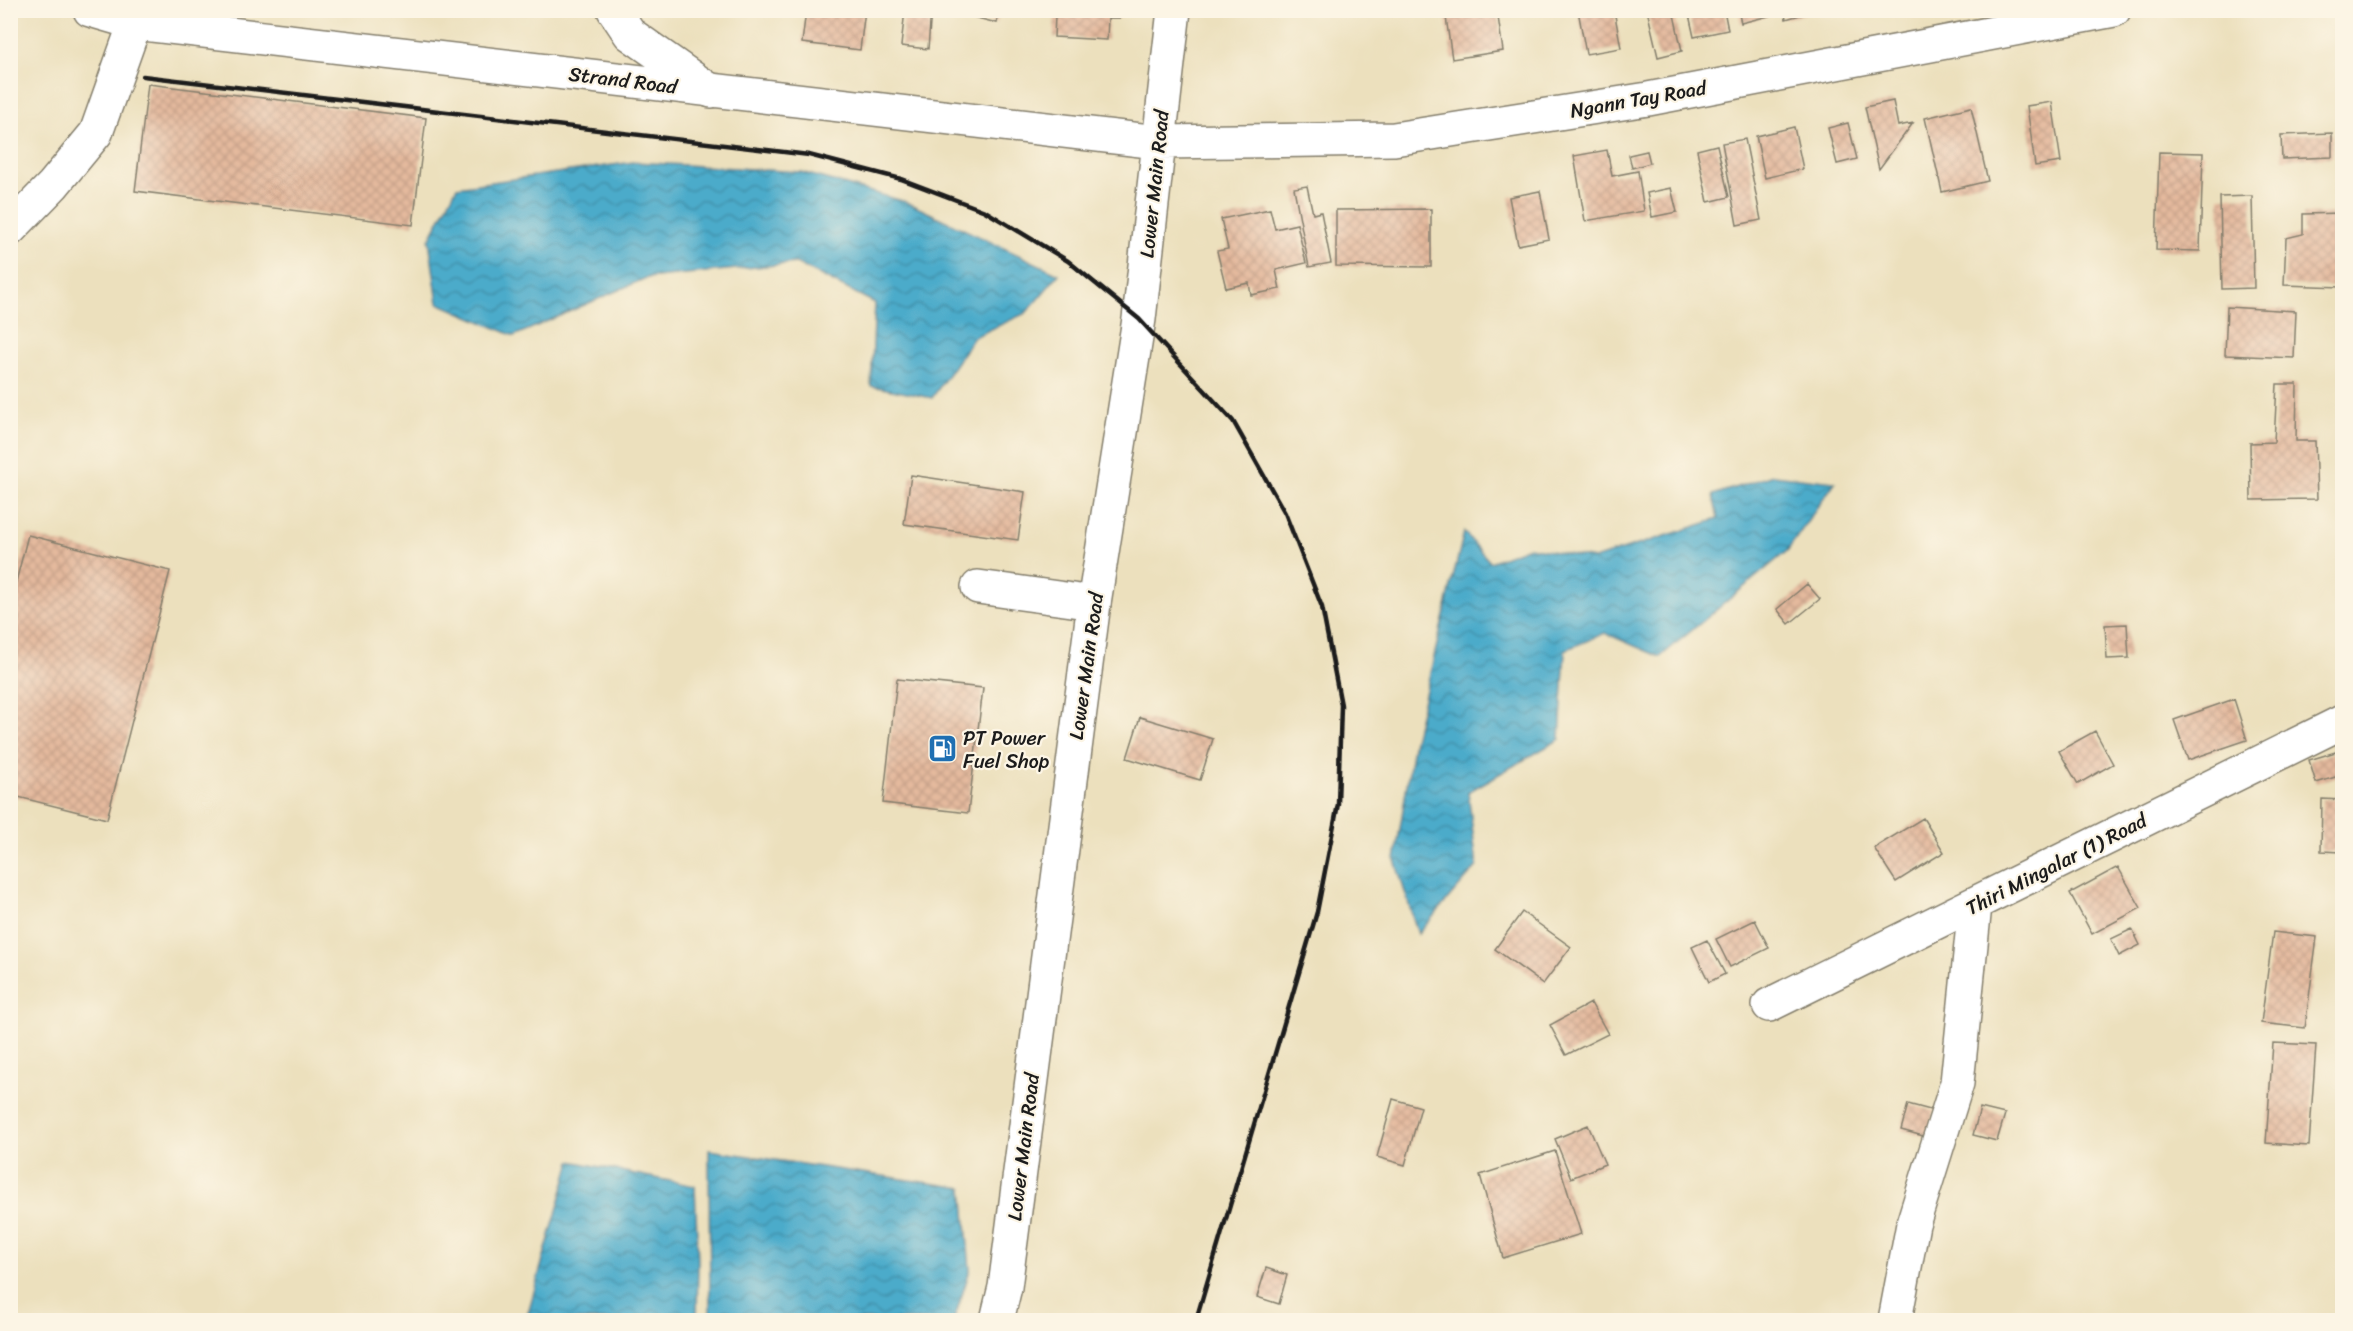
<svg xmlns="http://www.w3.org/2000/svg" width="2353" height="1331" font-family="Sriracha,sans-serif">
  <defs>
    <pattern id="water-waves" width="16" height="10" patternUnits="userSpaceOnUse" patternTransform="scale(1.5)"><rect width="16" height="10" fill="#4babca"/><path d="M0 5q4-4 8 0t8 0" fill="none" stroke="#3e8aa3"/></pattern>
    <pattern id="building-cross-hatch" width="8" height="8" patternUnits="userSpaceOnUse" patternTransform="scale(1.5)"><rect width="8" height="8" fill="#e4b99d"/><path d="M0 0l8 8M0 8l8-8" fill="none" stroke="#c39e87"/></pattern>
  </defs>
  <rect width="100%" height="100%" fill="#fcf5e5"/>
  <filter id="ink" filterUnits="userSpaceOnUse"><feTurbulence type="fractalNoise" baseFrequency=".0167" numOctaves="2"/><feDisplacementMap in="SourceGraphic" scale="12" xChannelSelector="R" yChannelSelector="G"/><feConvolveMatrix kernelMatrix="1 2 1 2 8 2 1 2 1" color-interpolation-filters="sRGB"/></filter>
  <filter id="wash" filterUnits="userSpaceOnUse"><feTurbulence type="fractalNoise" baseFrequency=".008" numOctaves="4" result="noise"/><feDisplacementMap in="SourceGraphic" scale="24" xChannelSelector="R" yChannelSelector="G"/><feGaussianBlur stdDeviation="1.35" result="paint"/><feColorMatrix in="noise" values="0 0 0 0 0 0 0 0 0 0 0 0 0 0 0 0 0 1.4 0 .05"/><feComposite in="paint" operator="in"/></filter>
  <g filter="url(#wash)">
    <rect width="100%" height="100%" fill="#ece0bd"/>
    <path fill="url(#water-waves)" stroke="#346473" stroke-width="1.5" d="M634 162 801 172 906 202 1059 274 1026 313 974 337 932 398 871 386 875 303 796 263 646 278 514 336 438 303 429 240 457 187Z
      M1773 475 1835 482 1787 551 1660 657 1605 633 1565 650 1560 739 1468 792 1477 866 1418 934 1395 860 1414 740 1464 532 1490 562 1529 547 1594 559 1718 519 1713 495Z
      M709 1150 963 1188 970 1270 954 1320H710Z
      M571 1161 695 1186 698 1262 697 1320H526Z"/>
    <g id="blocks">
      <path fill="url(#building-cross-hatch)" d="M806 10H865L860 50 802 43Z
        M905 10H931L928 49 901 46Z
        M970 10H1000L997 23 969 16Z
        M1035 10H1121L1120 18H1108L1107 40 1054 37 1055 16 1035 14Z
        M1445 10H1497L1503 51 1452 59Z
        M1578 10H1614L1621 48 1586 54Z
        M1647 10H1673L1682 51 1658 57Z
        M1688 10H1724L1728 30 1694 37Z
        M1738 10H1768L1769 16 1741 23Z
        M1784 10H1814V11L1786 19Z
        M148 84 426 118 413 225 135 191Z
        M1893 101 1898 126 1913 123 1879 169 1865 107Z
        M2052 102 2061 162 2035 166 2027 106Z
        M1971 107 1988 181 1942 192 1925 118Z
        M1848 123 1857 159 1837 164 1828 128Z
        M1794 127 1803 169 1765 178 1756 136Z
        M2332 133V157L2282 159 2281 135Z
        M1745 139 1761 220 1737 225 1722 143Z
        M1717 145 1729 197 1708 202 1697 150Z
        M1607 150 1612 176 1638 171 1644 211 1585 221 1574 156Z
        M1647 151 1650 163 1632 168 1629 155Z
        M2159 152 2203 153 2200 251 2156 250Z
        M1307 186 1313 214 1321 212 1331 263 1309 267 1294 188Z
        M1671 188 1677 212 1652 217 1647 193Z
        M1540 191 1549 239 1518 245 1509 197Z
        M2252 196 2254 288 2222 289 2220 197Z
        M1270 209 1275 229 1297 224 1306 263 1276 270 1280 289 1251 295 1249 283 1226 288 1217 251 1228 249 1221 219Z
        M1431 209V267L1336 266V210Z
        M2342 213V287L2284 285 2286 238 2303 234V214Z
        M2227 307 2296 311 2294 358 2225 355Z
        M2277 384H2297L2296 441H2315L2317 499 2251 500 2250 443 2274 442Z
        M911 475 1025 492 1018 540 904 524Z
        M28 535 170 571 107 819 10 795V605Z
        M1807 584 1820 599 1789 624 1777 609Z
        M2127 624 2129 658 2107 659 2105 625Z
        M897 679 983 688 968 813 883 803Z
        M2234 699 2247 740 2188 760 2174 720Z
        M1140 717 1213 739 1200 780 1127 758Z
        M2095 731 2113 764 2078 784 2059 751Z
        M2339 751 2342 761V775L2316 783 2309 760Z
        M2322 799 2342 800V852L2321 851Z
        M1923 818 1944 852 1896 882 1874 848Z
        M2118 867 2141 908 2092 934 2070 893Z
        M1522 912 1571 947 1543 984 1495 949Z
        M1755 920 1769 948 1730 967 1716 939Z
        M2132 929 2140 945 2119 956 2111 939Z
        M2273 932 2317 937 2305 1028 2261 1023Z
        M1707 940 1725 974 1709 982 1692 947Z
        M1591 1003 1608 1034 1566 1055 1550 1025Z
        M2273 1043 2316 1045 2309 1146 2266 1143Z
        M1393 1099 1421 1107 1405 1165 1377 1157Z
        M1908 1104 1934 1111 1927 1137 1901 1130Z
        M1980 1108 2005 1114 1997 1141 1973 1135Z
        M1588 1125 1605 1164 1571 1178 1555 1139Z
        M1555 1151 1581 1234 1503 1258 1480 1175Z
        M1266 1268 1287 1275 1279 1304 1257 1297Z"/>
    </g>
  </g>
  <g filter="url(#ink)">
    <use href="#blocks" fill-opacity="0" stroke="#847e6c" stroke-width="1.5"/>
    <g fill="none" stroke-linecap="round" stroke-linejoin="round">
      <defs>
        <path id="minor" d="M614 10 630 34 711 91
          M10 229 53 185 96 133 135 23
          M978 587 1094 603
          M1769 1005 2342 722
          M1895 1320 1913 1224 1957 1083 1975 905"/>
        <path id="major" d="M90 10 135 23 1158 142 1394 139 1648 99 2114 10
          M997 1320 1005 1287 1094 603 1139 319 1174 10"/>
      </defs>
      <use href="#minor" stroke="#847e6c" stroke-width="36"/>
      <use href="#major" stroke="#847e6c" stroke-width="36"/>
      <use href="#minor" stroke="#fff" stroke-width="33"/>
      <use href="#major" stroke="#fff" stroke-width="33"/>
      <path stroke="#1c1c1c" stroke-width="4.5" d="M143 76 809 155 901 179 985 211 1068 261 1139 319 1233 421 1285 513 1322 607 1341 705 1338 804 1317 912 1196 1320"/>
    </g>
  </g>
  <defs>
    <symbol id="fuel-square" viewBox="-11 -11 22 22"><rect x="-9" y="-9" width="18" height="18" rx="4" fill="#1f6fb2" stroke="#fcf5e5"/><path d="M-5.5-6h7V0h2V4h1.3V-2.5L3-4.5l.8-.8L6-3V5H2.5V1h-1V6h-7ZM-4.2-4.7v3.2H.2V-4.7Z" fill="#fff"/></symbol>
  </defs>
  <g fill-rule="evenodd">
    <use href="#fuel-square" x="926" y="732" width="33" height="33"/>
  </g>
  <g text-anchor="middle" stroke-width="4.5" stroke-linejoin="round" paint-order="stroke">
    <g font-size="20" fill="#1c1c1c" stroke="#fcf5e5">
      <text transform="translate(623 80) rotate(7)" y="7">Strand Road</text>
      <text transform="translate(1638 99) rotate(-10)" y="7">Ngann Tay Road</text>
      <text transform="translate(1154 184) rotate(-84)" y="7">Lower Main Road</text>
      <text transform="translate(1086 666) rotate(-82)" y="7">Lower Main Road</text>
      <text transform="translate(2056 864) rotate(-27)" y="7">Thiri Mingalar (1) Road</text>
      <text transform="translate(1023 1147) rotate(-83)" y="7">Lower Main Road</text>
    </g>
    <g font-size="20" fill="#1c1c1c" stroke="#fcf5e5" text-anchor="start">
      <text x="963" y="745">PT Power<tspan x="963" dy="23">Fuel Shop</tspan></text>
    </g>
  </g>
  <rect width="2353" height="1331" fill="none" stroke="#fcf5e5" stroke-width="36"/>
</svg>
